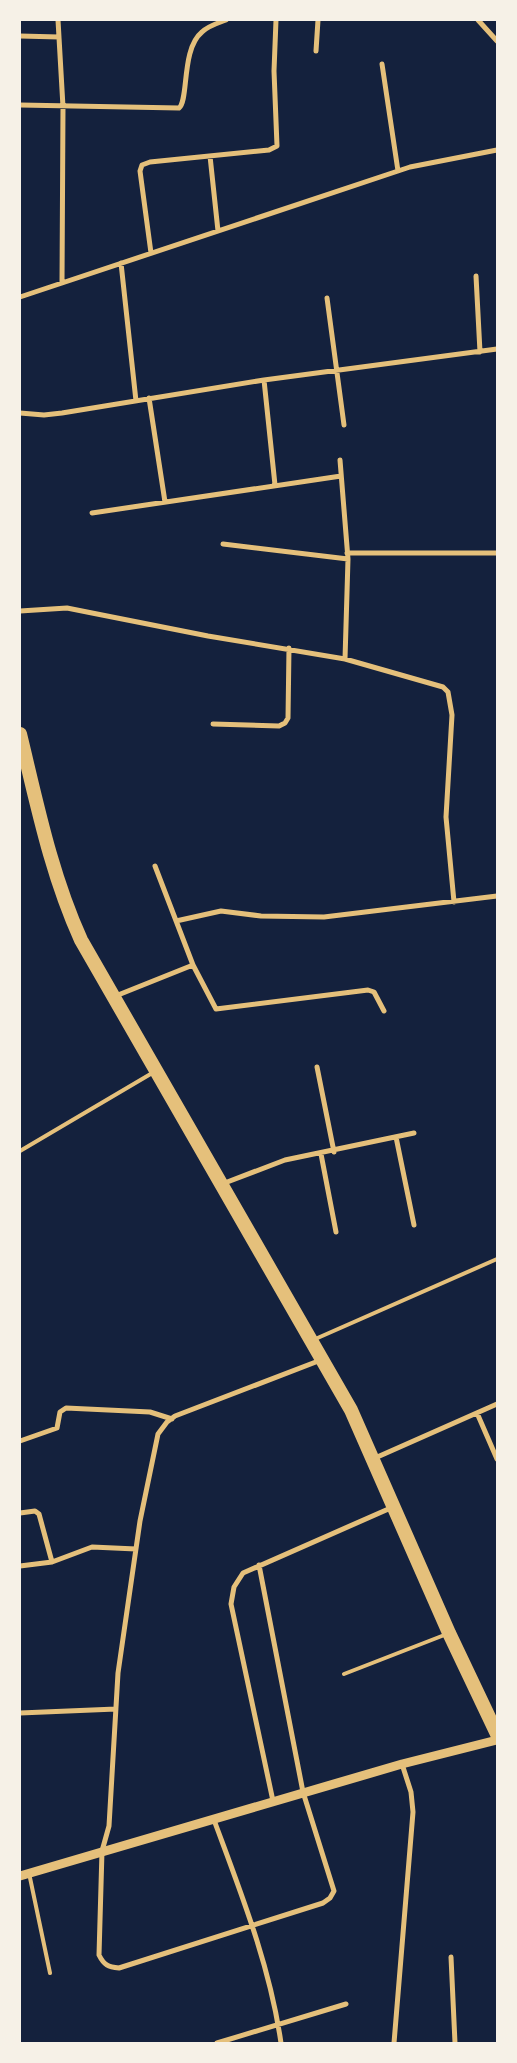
<svg xmlns="http://www.w3.org/2000/svg" width="517" height="2063" font-family="'Nunito Sans',sans-serif">
  <rect width="100%" height="100%" fill="#14213d"/>
  <g fill="none" stroke-linecap="round" stroke-linejoin="round">
    <path stroke="#e5c07b" stroke-width="4" d="M20 1151 154 1072
      M313 1340 497 1259
      M344 1674 447 1634
      M29 1873 50 1973"/>
    <path stroke="#e5c07b" stroke-width="5" d="M58 20 63 107 62 283
      M478 20 497 41
      M20 36 59 37
      M316 51 318 20
      M382 64 398 171
      M20 105 179 108C189 100 181 49 202 32 208 26 218 23 226 20
      M210 156 218 231
      M151 253 140 171 142 165 150 162 269 150 277 146 274 71 276 20
      M121 263 136 401
      M476 276 480 352
      M20 297 410 167 497 150
      M327 298 344 425
      M264 380 275 485
      M149 398 165 502
      M20 413 44 415 62 413 264 380 497 349
      M340 460 348 559 345 659
      M92 513 341 476
      M223 544 348 559
      M347 553H497
      M20 611 67 608 92 613 208 636 345 659 443 687 448 692 452 715 446 817 454 902
      M213 724 279 726 285 723 288 718 289 648
      M155 866 193 965 216 1009 368 990 374 992 384 1011
      M176 921 221 911 261 916 324 917 497 896
      M113 997 193 965
      M317 1067 334 1152
      M396 1137 414 1225
      M321 1154 336 1232
      M222 1184 285 1160 414 1133
      M477 1413 497 1459
      M20 1441 57 1428 60 1412 66 1408 150 1412 172 1419
      M375 1458 497 1404
      M20 1513 35 1511 39 1514 52 1562
      M259 1565 303 1792 334 1891 330 1898 323 1903 119 1968C108 1967 104 1965 99 1955L102 1851 109 1826 118 1673 140 1521 158 1434 167 1422 175 1416 321 1360
      M20 1566 52 1562 92 1547 136 1549
      M20 1713 116 1709
      M273 1801 231 1604 234 1587 243 1573 393 1507
      M214 1820C241 1893 270 1966 281 2043
      M451 1957 455 2043
      M217 2043 346 2004
      M394 2043 413 1812 411 1792 402 1764"/>
    <path stroke="#e5c07b" stroke-width="9" d="M20 1876 402 1764 497 1740"/>
    <path stroke="#e5c07b" stroke-width="14" d="M20 734C37 804 51 874 81 940L351 1410 449 1633 497 1734"/>
  </g>
  <rect width="517" height="2063" fill="none" stroke="#f6f1e7" stroke-width="42"/>
</svg>
